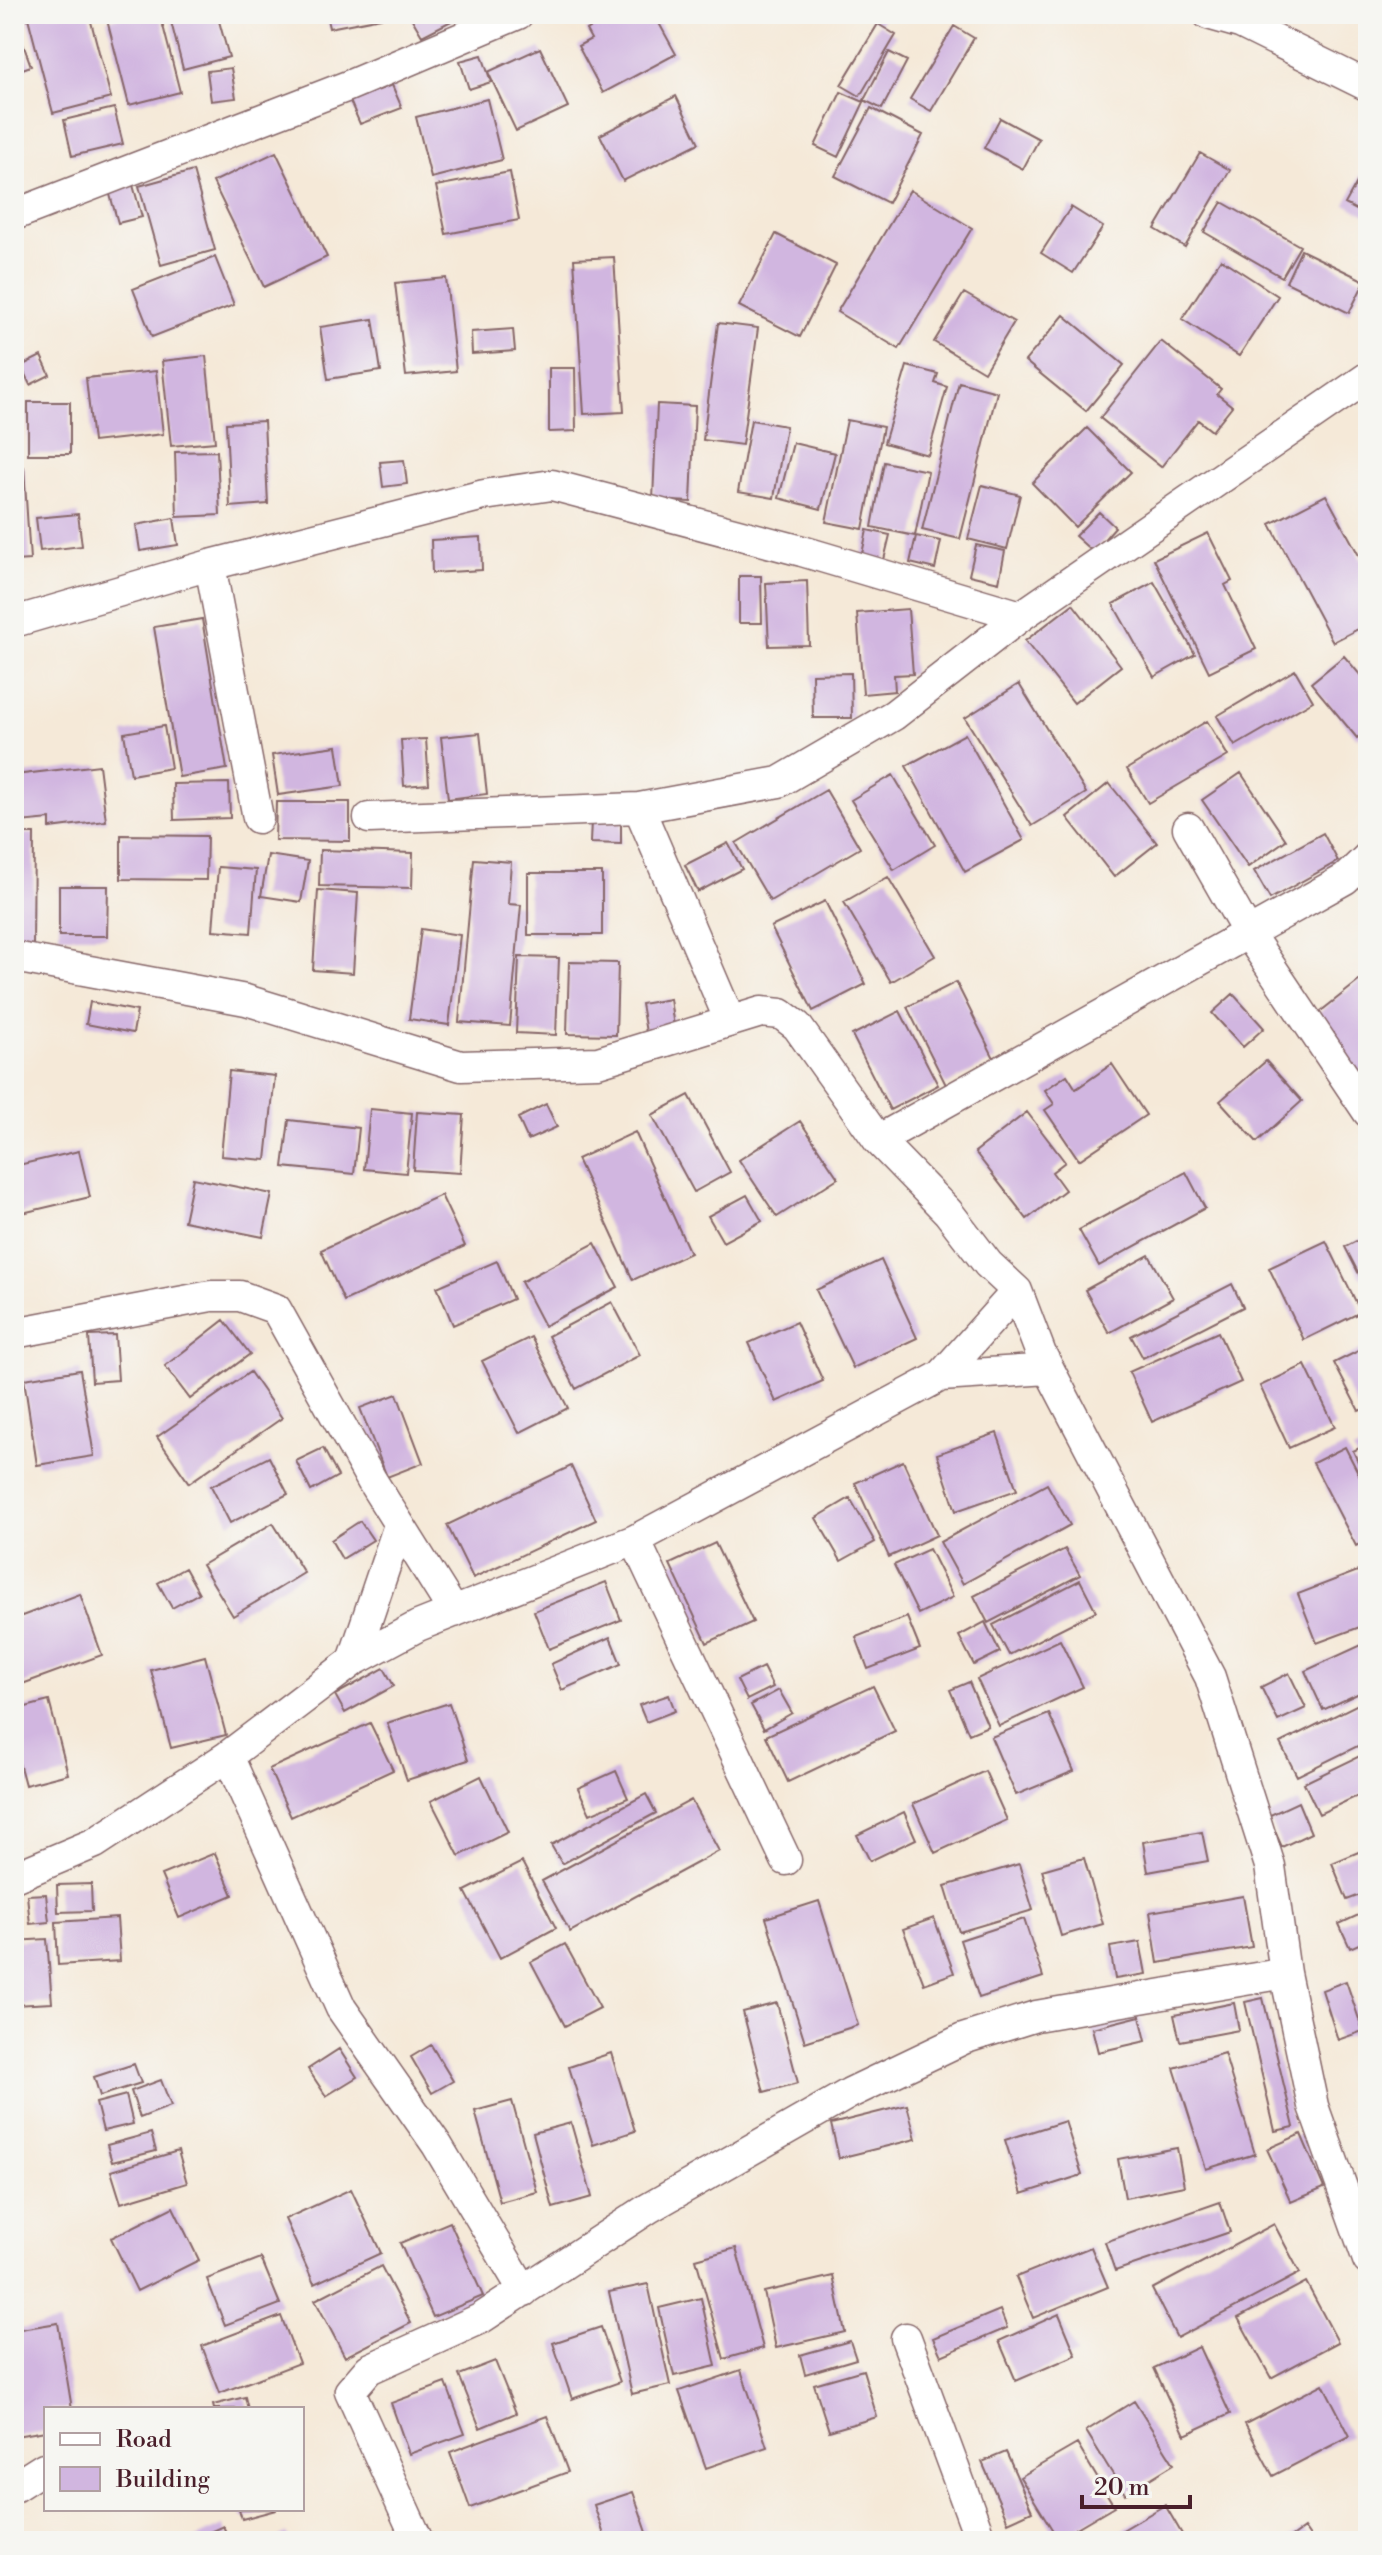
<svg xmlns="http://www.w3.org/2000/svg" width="1382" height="2555" font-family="'Libre Bodoni',serif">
  <rect width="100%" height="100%" fill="#f6f6f2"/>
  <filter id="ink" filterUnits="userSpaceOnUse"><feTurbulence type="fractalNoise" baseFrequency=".0125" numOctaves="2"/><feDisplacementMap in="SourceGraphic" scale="16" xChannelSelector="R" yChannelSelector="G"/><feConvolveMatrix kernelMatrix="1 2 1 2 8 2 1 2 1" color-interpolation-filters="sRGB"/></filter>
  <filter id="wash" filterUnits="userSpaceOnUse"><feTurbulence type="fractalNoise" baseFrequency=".006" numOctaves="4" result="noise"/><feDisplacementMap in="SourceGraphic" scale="32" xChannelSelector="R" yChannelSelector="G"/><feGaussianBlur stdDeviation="1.8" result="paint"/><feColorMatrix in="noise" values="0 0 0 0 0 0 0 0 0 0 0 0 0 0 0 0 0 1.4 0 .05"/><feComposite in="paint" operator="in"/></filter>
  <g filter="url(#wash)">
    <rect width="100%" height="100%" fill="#f5e9d8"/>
    <g id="blocks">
      <path fill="#d1b6e0" d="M27 14H89L111 98 53 113Z
        M129 14H160L180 92 129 105 107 20Z
        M169 14H217L229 57 183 69Z
        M326 14H380L381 18 329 28Z
        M409 14H457L459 17 422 36Z
        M616 14H654L676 54 603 93 578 46 591 39 586 30Z
        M863 14H885L880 23Z
        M14 19 31 66 14 72Z
        M878 24 896 35 860 96 841 85Z
        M954 26 974 38 931 111 910 99Z
        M540 48 568 107 516 131 488 72Z
        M889 52 907 61 882 109 864 100Z
        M482 55 491 82 469 89 460 61Z
        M231 68 236 98 211 101 207 71Z
        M392 85 402 108 360 124 350 101Z
        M841 92 864 102 838 157 815 146Z
        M676 96 699 143 623 181 600 135Z
        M487 99 502 160 431 178 416 117Z
        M114 108 123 144 72 156 64 120Z
        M871 108 923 135 888 203 835 176Z
        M1000 118 1039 139 1023 169 984 148Z
        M276 152 327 257 264 287 213 182Z
        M1200 153 1230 170 1185 247 1155 229Z
        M1366 166 1368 167V216L1345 204Z
        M193 171 215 250 161 265 139 186Z
        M510 172 519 220 446 234 436 186Z
        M133 185 142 217 118 223 109 191Z
        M910 190 972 228 899 349 837 312Z
        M1222 202 1300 246 1282 277 1204 232Z
        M1071 207 1103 227 1073 273 1041 253Z
        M776 234 836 265 800 337 739 306Z
        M1301 250 1365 281 1349 313 1286 282Z
        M215 257 234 305 152 337 133 289Z
        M614 257 624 412 584 414 574 259Z
        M1221 259 1278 296 1239 356 1182 319Z
        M446 278 456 371 406 376 395 283Z
        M964 293 1014 322 984 372 934 342Z
        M1064 315 1124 365 1086 411 1025 361Z
        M373 319 381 371 328 379 320 327Z
        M718 323 758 328 742 445 703 440Z
        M513 329 515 351 472 354 471 332Z
        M1161 341 1221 389 1217 394 1232 406 1212 431 1198 420 1161 467 1100 418Z
        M41 356 50 375 30 385 21 366Z
        M206 356 215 442 171 446 162 361Z
        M907 366 938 374 935 383 947 387 928 455 884 443Z
        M549 368H575L576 431 549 432Z
        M156 371 163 434 93 442 86 378Z
        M959 382 997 392 960 539 922 530Z
        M28 402H70V454H28Z
        M657 404 695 406 691 502 653 500Z
        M751 420 786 426 774 498 738 492Z
        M847 420 883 427 863 529 826 522Z
        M264 421 268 504 230 507 226 423Z
        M1087 428 1131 472 1075 527 1032 483Z
        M793 443 835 453 821 509 779 498Z
        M217 451 220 515 177 517 175 452Z
        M404 460 407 484 383 487 380 462Z
        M884 462 928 471 915 536 872 527Z
        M24 467 30 560 14 561V468Z
        M982 485 1020 495 1007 549 968 539Z
        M1326 495 1368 572V624L1333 642 1270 524Z
        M1099 512 1115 527 1093 552 1075 536Z
        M78 514 82 546 40 551 36 518Z
        M174 518 178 545 140 551 136 525Z
        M867 530 890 535 883 564 861 559Z
        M1208 533 1232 581 1225 585 1256 649 1209 672 1154 559Z
        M916 536 941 541 935 569 910 563Z
        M481 537 482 570 432 573 431 540Z
        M976 545 1005 551 999 582 969 575Z
        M739 576H761L762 623H739Z
        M807 581 809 645 769 646 766 583Z
        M1154 582 1195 654 1154 677 1113 604Z
        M1073 604 1121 666 1074 703 1025 641Z
        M908 609 913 674 894 675 895 691 863 694 857 613Z
        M202 619 227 769 179 777 154 627Z
        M1344 656 1368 684V729L1357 738 1311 683Z
        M1295 670 1313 701 1235 746 1217 716Z
        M851 673 852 718H813L812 674Z
        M1019 684 1086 793 1032 826 965 718Z
        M1207 721 1228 756 1148 803 1127 769Z
        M164 726 171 768 131 775 124 733Z
        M480 733 487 794 448 799 441 737Z
        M965 734 1024 840 965 872 906 766Z
        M426 739 429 784 404 786 401 740Z
        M337 746 343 786 278 795 272 755Z
        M99 765 106 821 50 828V819L20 822 15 775Z
        M1241 773 1286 840 1248 867 1202 800Z
        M893 775 935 845 894 870 851 800Z
        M229 783 230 818 174 820 173 784Z
        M1109 783 1157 843 1114 877 1067 817Z
        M826 790 860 848 770 901 736 843Z
        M276 802H350V841L275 840Z
        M591 821H621V844L590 843Z
        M1323 833 1338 861 1270 899 1254 871Z
        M14 834H34L33 946H17Z
        M121 835 207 836 206 880 121 879Z
        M728 843 742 869 698 892 685 865Z
        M320 850 413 853 412 888 319 886Z
        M268 855 308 861 301 902 261 896Z
        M474 859 511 862 508 904 521 905 510 1026 459 1022Z
        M218 867 256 870 251 933 213 930Z
        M528 873H602V935H528Z
        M888 877 935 956 891 982 844 902Z
        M59 886H108L107 936H59Z
        M318 890 358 893 353 973 313 970Z
        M825 901 866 984 813 1011 771 927Z
        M421 929 460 935 449 1025 409 1019Z
        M519 957 559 958 556 1035 516 1033Z
        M569 962 618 963 616 1035 567 1034Z
        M1360 980 1368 989V1089L1311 1019Z
        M956 982 995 1060 946 1085 907 1007Z
        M1233 994 1264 1028 1243 1047 1212 1013Z
        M670 999 674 1027 646 1032 641 1004Z
        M90 1002 137 1011 133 1033 86 1024Z
        M900 1011 938 1085 890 1110 852 1035Z
        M1266 1061 1302 1101 1257 1142 1220 1101Z
        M1112 1064 1146 1115 1079 1160 1045 1110 1054 1104 1045 1090 1067 1075 1076 1089Z
        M229 1071 275 1076 266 1160 221 1156Z
        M689 1095 730 1172 694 1192 652 1115Z
        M546 1104 557 1127 528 1140 518 1118Z
        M370 1109 412 1113 406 1173 364 1169Z
        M417 1112 464 1115 460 1173 413 1170Z
        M1027 1112 1065 1162 1052 1172 1065 1190 1027 1219 975 1152Z
        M289 1120 359 1128 354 1174 283 1167Z
        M800 1121 838 1178 777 1217 739 1160Z
        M635 1132 690 1253 633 1280 577 1159Z
        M79 1151 90 1197 14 1215V1166Z
        M1186 1172 1205 1208 1099 1266 1079 1230Z
        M193 1178 272 1194 263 1237 184 1221Z
        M441 1195 465 1246 344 1301 321 1250Z
        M747 1195 762 1221 723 1242 708 1216Z
        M1368 1235V1274L1361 1278 1345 1247Z
        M1326 1241 1361 1312 1304 1340 1269 1268Z
        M595 1243 618 1287 544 1326 521 1282Z
        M1149 1255 1173 1298 1109 1333 1085 1290Z
        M881 1260 917 1338 853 1368 816 1290Z
        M497 1261 513 1299 453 1325 437 1287Z
        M1232 1284 1243 1307 1143 1358 1131 1336Z
        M612 1302 640 1355 576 1389 548 1336Z
        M224 1320 250 1354 190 1399 165 1366Z
        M796 1322 823 1381 776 1402 749 1343Z
        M1218 1332 1241 1382 1152 1422 1129 1372Z
        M115 1335 118 1380 92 1382 89 1336Z
        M531 1337 568 1408 519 1433 482 1361Z
        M1368 1346V1407L1359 1411 1334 1363Z
        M1305 1365 1335 1427 1289 1448 1260 1386Z
        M80 1370 94 1456 37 1465 24 1379Z
        M250 1372 282 1418 189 1483 157 1437Z
        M397 1394 423 1463 387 1477 360 1408Z
        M997 1433 1017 1490 956 1511 937 1454Z
        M1368 1444V1483L1353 1451Z
        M1345 1447 1368 1492V1540L1356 1546 1313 1463Z
        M323 1448 338 1476 311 1491 296 1461Z
        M269 1457 288 1494 230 1523 211 1486Z
        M903 1461 937 1535 889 1557 855 1483Z
        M571 1466 596 1520 473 1578 447 1525Z
        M1047 1484 1070 1525 963 1584 940 1542Z
        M850 1498 875 1542 841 1561 816 1518Z
        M360 1521 373 1540 342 1559 331 1540Z
        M273 1523 304 1573 233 1616 202 1565Z
        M715 1543 753 1622 707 1643 670 1564Z
        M929 1549 953 1597 918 1614 894 1565Z
        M1065 1549 1080 1575 988 1623 974 1596Z
        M1368 1567V1624L1317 1643 1298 1594Z
        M185 1568 199 1593 172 1608 158 1583Z
        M1080 1580 1096 1611 1009 1655 993 1625Z
        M606 1582 621 1620 549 1649 534 1611Z
        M80 1594 102 1655 14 1687V1619Z
        M907 1617 920 1649 868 1669 856 1637Z
        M985 1622 1000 1652 974 1665 959 1636Z
        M610 1637 621 1664 562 1690 551 1664Z
        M1060 1640 1083 1687 999 1726 977 1679Z
        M1368 1642V1689L1323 1710 1305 1671Z
        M205 1656 226 1735 171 1748 151 1670Z
        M763 1667 773 1687 747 1700 737 1680Z
        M384 1668 394 1686 345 1713 335 1695Z
        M1289 1673 1306 1708 1278 1721 1261 1687Z
        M969 1682 988 1726 969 1734 950 1690Z
        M873 1686 895 1731 788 1782 766 1736Z
        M779 1690 792 1713 764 1729 751 1705Z
        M669 1695 675 1711 646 1722 639 1705Z
        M1368 1699V1741L1297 1776 1280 1743Z
        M49 1701 68 1774 25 1785 14 1744V1710Z
        M449 1703 468 1760 407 1780 387 1723Z
        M1049 1714 1074 1771 1016 1795 991 1737Z
        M370 1723 393 1770 291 1817 269 1769Z
        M1368 1752V1791L1319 1814 1304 1783Z
        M616 1771 628 1798 590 1814 578 1788Z
        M985 1771 1007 1820 935 1853 913 1804Z
        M481 1776 508 1832 459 1856 431 1801Z
        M646 1794 656 1813 562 1864 551 1845Z
        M691 1800 719 1851 570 1932 542 1881Z
        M1298 1802 1311 1833 1282 1847 1268 1816Z
        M904 1812 916 1839 870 1861 857 1835Z
        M1202 1832 1208 1861 1148 1872 1143 1842Z
        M1368 1848V1892L1347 1900 1332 1863Z
        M215 1853 233 1895 179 1918 161 1875Z
        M1084 1858 1103 1924 1061 1936 1042 1870Z
        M522 1862 556 1928 500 1958 465 1891Z
        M1019 1864 1033 1910 959 1932 945 1886Z
        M91 1884 92 1911 58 1912 57 1885Z
        M46 1894 49 1922 30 1924 27 1895Z
        M1243 1896 1252 1947 1158 1963 1150 1912Z
        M819 1901 858 2025 805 2042 766 1918Z
        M1365 1912 1368 1940 1350 1948 1339 1924Z
        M117 1918 120 1961 58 1965 56 1922Z
        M934 1918 954 1973 924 1984 903 1929Z
        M1024 1919 1043 1977 979 1998 960 1940Z
        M47 1939 52 2003 14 2005V1941Z
        M1140 1942 1146 1974 1115 1979 1110 1947Z
        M565 1944 600 2008 565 2026 531 1962Z
        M1346 1981 1363 2031 1338 2040 1322 1990Z
        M1263 1998 1294 2127 1275 2131 1245 2002Z
        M777 2003 798 2083 764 2092 743 2012Z
        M1234 2003 1239 2030 1180 2041 1174 2015Z
        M1140 2016 1146 2041 1098 2052 1092 2028Z
        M431 2045 453 2081 432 2093 411 2057Z
        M339 2049 357 2077 326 2096 308 2069Z
        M611 2053 635 2131 593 2145 569 2067Z
        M1224 2053 1255 2154 1206 2169 1174 2068Z
        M134 2064 141 2083 100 2096 94 2077Z
        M161 2080 171 2106 140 2118 131 2091Z
        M126 2095 133 2124 103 2131 96 2103Z
        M512 2101 537 2192 500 2202 475 2111Z
        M907 2105 916 2139 839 2158 831 2124Z
        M1065 2121 1082 2175 1022 2194 1005 2140Z
        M571 2123 592 2197 553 2208 533 2133Z
        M151 2133 156 2151 112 2162 107 2145Z
        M1301 2134 1324 2188 1291 2202 1267 2149Z
        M1177 2148 1184 2186 1125 2198 1118 2159Z
        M178 2151 187 2183 121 2203 111 2171Z
        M351 2189 381 2253 314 2284 285 2219Z
        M1220 2202 1230 2232 1115 2271 1105 2242Z
        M173 2207 199 2260 137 2291 111 2238Z
        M450 2222 483 2296 433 2317 400 2243Z
        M1274 2224 1300 2273 1177 2338 1152 2289Z
        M1091 2247 1108 2287 1033 2318 1016 2277Z
        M736 2248 763 2348 724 2359 696 2259Z
        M261 2258 280 2304 225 2325 207 2279Z
        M381 2266 411 2323 345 2357 315 2300Z
        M833 2276 845 2332 776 2348 764 2292Z
        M1306 2282 1338 2342 1271 2378 1238 2318Z
        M648 2284 670 2385 632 2394 609 2292Z
        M701 2298 716 2366 674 2376 659 2308Z
        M1000 2310 1007 2328 941 2356 933 2338Z
        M1059 2314 1076 2355 1016 2381 999 2341Z
        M281 2316 299 2363 220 2393 202 2346Z
        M58 2323 72 2409H46V2431L15 2436 14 2330Z
        M601 2327 620 2382 572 2399 553 2343Z
        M850 2341 856 2359 805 2374 800 2355Z
        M1199 2347 1230 2414 1185 2435 1154 2368Z
        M495 2361 516 2413 480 2428 459 2375Z
        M741 2370 767 2447 706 2468 679 2391Z
        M863 2370 877 2417 829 2431 814 2384Z
        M446 2383 465 2434 409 2454 391 2403Z
        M1323 2384 1350 2436 1273 2476 1245 2424Z
        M245 2397 248 2409H214L213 2405Z
        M1134 2401 1174 2464 1125 2494 1086 2431Z
        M547 2416 568 2472 470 2508 450 2452Z
        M1077 2444 1114 2506 1058 2539 1020 2477Z
        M1006 2452 1032 2511 1008 2522 982 2462Z
        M633 2492 650 2541H606L594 2505Z
        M1165 2505 1186 2541H1104Z
        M239 2509H276V2510L242 2519Z
        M223 2526 230 2541H190Z
        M1304 2528 1313 2541H1286Z
        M286 2533 291 2541H271Z"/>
    </g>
  </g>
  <g filter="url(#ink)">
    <use href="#blocks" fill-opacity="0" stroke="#866668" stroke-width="2"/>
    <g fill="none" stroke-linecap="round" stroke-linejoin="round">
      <defs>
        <path id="street" d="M1208 14 1240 23 1368 86
          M14 215 348 86 518 14
          M210 565 258 818
          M14 622 210 565 484 495 552 485 802 551 1021 616
          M639 808 730 1021
          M369 818 639 808 779 782 894 715 1021 616 1368 377
          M1188 828 1248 933 1368 1112
          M14 957 246 1000 461 1066 598 1062 761 1012 781 1014 797 1026 878 1140 948 1212 988 1264 1017 1291 1041 1354 1210 1677 1270 1866 1285 1973 1313 2106 1368 2260
          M878 1140 1345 879 1368 857
          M14 1333 211 1296H240L276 1309 372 1481 454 1612
          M941 1376 1049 1369
          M635 1540 786 1860
          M353 1661 399 1525
          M228 1756 341 2008 437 2145 524 2291
          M14 1877 95 1843 228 1756 353 1661 418 1626 635 1540 941 1376 1017 1291
          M906 2338 981 2541
          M14 2487 44 2468
          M418 2541 350 2391 369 2369 480 2319 649 2208 850 2093 963 2039 1036 2016 1285 1973"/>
      </defs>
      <use href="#street" stroke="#866668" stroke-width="33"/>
      <use href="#street" stroke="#fff" stroke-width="30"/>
    </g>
  </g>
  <rect width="1382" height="2555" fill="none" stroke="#f6f6f2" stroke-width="48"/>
  <rect x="44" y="2407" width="260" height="104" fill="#f6f6f2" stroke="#b1a0a2" stroke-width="2"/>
  <rect x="60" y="2433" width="40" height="12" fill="#ffffff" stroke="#b1a0a2" stroke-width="2"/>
  <text x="116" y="2447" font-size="24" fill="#4a1f2b">Road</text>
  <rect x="60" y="2467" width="40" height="24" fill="#d1b6e0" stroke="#b1a0a2" stroke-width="2"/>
  <text x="116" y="2487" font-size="24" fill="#4a1f2b">Building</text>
  <path d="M1082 2495v12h108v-12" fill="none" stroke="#4a1f2b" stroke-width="4"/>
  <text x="1094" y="2495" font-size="24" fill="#4a1f2b" stroke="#f6f6f2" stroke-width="6" paint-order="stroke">20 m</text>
</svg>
